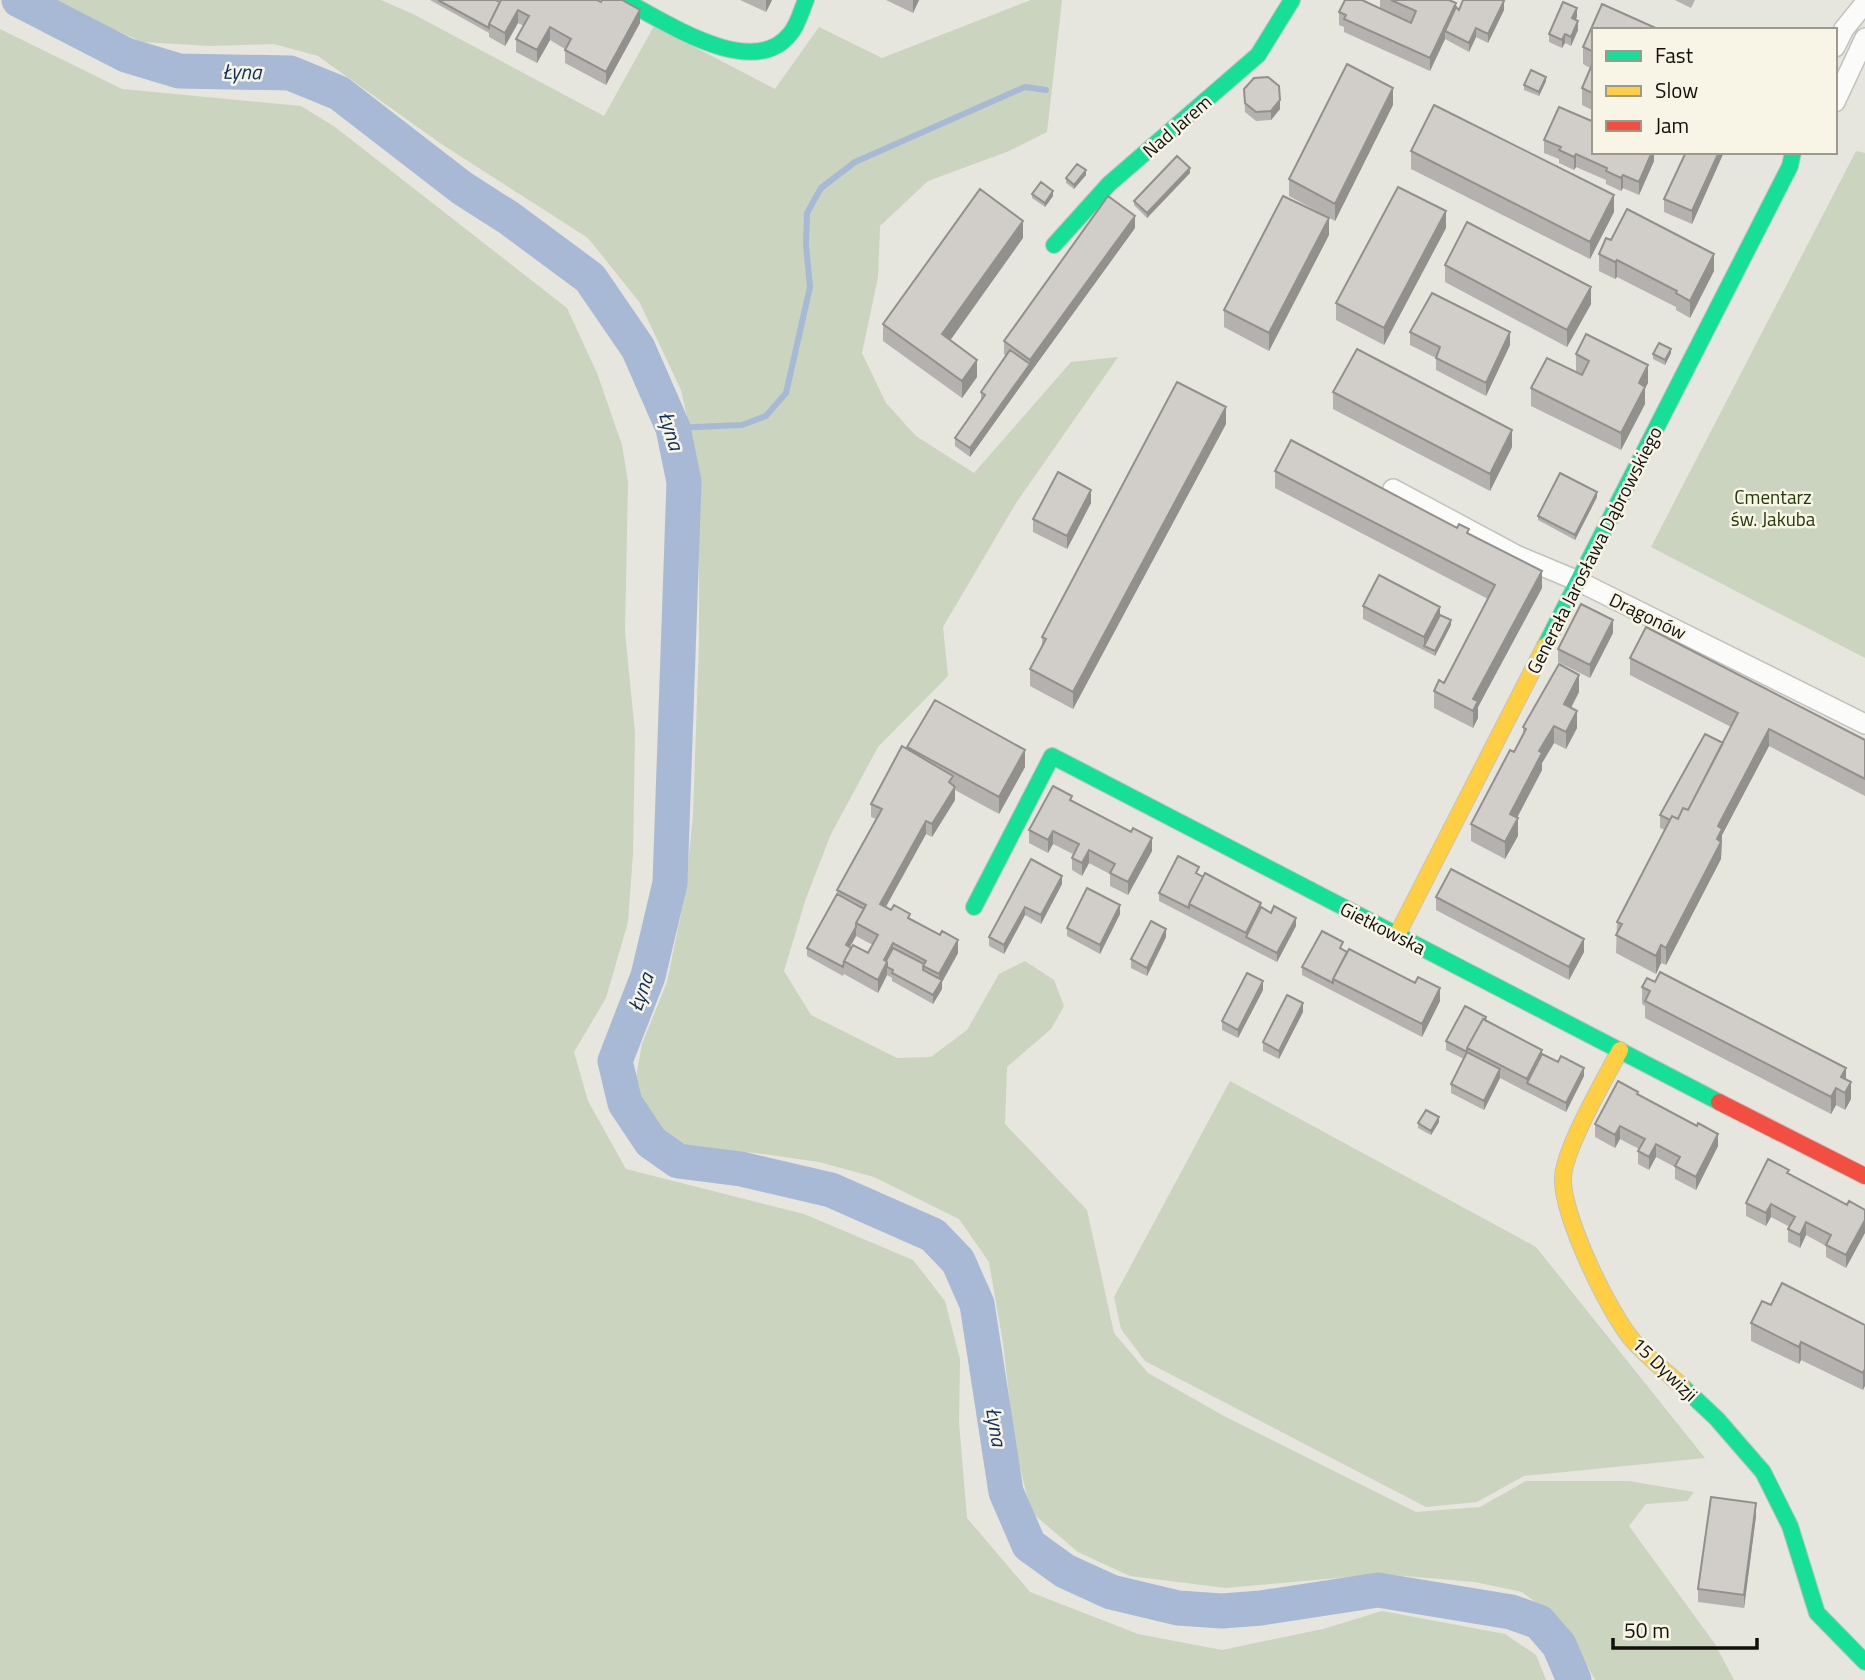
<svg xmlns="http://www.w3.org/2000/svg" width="1865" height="1680" font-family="'Titillium Web',sans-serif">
  <rect width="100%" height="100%" fill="#e6e5de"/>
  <path fill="#cad4bf" d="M49 0H381L413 14 604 116 654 26 775 89 819 27 882 58 1031 0H1062L1047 132 1009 151 928 181 880 226 878 277 862 353 886 403 916 436 974 473 1071 362 1118 357 1016 503 943 627 948 676 878 747 831 834 806 898 784 971 811 1015 897 1058 931 1057 967 1030 999 974 1025 961 1054 980 1064 1006 1051 1029 1007 1067 1005 1124 1087 1210 1114 1333 1148 1373 1224 1416 1416 1512 1480 1507 1526 1481H1629L1694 1492 1687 1501 1646 1504 1629 1526 1715 1644 1734 1680H1595L1565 1625 1522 1592 1475 1582 1381 1574 1226 1588 1130 1576 1078 1552 1031 1512 1015 1447 1003 1343 989 1262 959 1219 874 1177 819 1162 756 1153 684 1147 646 1120 635 1083 642 1044 667 982 685 894 693 815 699 643V470L681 390 640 303 588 238 440 143 318 56 274 44 210 46 142 42Z
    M0 29 122 89 301 106 335 127 567 308 597 373 622 445 628 482 625 632 635 733 633 853 628 922 606 998 574 1052 588 1101 626 1169 804 1214 913 1260 945 1301 960 1359 959 1422 967 1518 1030 1592 1138 1634 1222 1650 1323 1629 1382 1611 1505 1634 1536 1655 1546 1680H0Z
    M1856 151 1865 153V658L1651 547Z
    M1230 1081 1536 1247 1705 1458 1524 1476 1477 1502 1426 1507 1145 1361 1121 1329 1114 1297Z"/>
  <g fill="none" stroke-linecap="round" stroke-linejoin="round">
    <path stroke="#a7b9d4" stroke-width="6" d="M673 428 742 425 766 416 786 393 810 287 806 245 807 213 821 188 855 162 1025 87 1046 90"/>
    <path stroke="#a7b9d4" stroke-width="35" d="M19 0 126 55 179 71 290 73 339 93 462 188 509 218 590 278 638 348 673 428 684 482 670 883 648 976 615 1061 625 1103 651 1142 678 1161 741 1169 831 1190 933 1235 958 1261 977 1304 1006 1492 1029 1545 1065 1571 1111 1592 1178 1608 1222 1611 1261 1608 1378 1590 1511 1612 1539 1622 1559 1645 1574 1680"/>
    <defs>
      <path id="street" d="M1835 47 1844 29 1865 3
        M1835 102 1865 38
        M1393 489 1518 556 1578 581 1865 724"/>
      <path id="fast" d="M623 0C663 20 752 82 790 34 798 25 801 11 806 0
        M1054 245 1109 184 1258 55 1292 0
        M1545 646 1790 166 1793 152
        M974 907 1052 756 1719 1102
        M1682 1386 1717 1419 1763 1472 1790 1526 1817 1613 1865 1662"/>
      <path id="slow" d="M1397 935 1545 646
        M1620 1050C1605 1079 1565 1147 1563 1177 1561 1214 1610 1316 1635 1343 1649 1358 1666 1372 1682 1386"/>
      <path id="jam" d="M1719 1102 1865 1176"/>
    </defs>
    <use href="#street" stroke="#c3c3bd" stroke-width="22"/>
    <use href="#fast" stroke="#c3c3bd" stroke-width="18"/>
    <use href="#slow" stroke="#c3c3bd" stroke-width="18"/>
    <use href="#jam" stroke="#c3c3bd" stroke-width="18"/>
    <use href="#street" stroke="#fbfbfa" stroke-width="19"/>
    <use href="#fast" stroke="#16e098" stroke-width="16"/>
    <use href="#slow" stroke="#ffcf43" stroke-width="16"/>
    <use href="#jam" stroke="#f24e42" stroke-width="16"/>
  </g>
  <path fill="#b4b1ae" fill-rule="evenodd" d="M430 0H496L500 2 640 23 606 85 565 63V49L550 40 537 63 516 52V39L524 26 518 23 505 46 489 37V33Z
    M740 0H772L766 12Z
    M886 0H919L913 13Z
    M1380 0H1449L1459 10H1504L1488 43 1476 37 1469 52 1445 39 1430 71 1344 32V27L1339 25V12L1380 8Z
    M1675 0H1695L1691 8Z
    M1577 17 1575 20 1578 30 1571 46 1565 43 1562 48 1549 42V34Z
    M1594 30V111L1582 105V88L1590 68 1583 64V47Z
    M1546 81 1539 96 1524 90V85Z
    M1244 89 1280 109 1271 120 1256 121 1245 112Z
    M1393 105 1335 221 1289 196V179Z
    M1544 140 1654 152V161L1639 195 1623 188 1621 191 1606 184V180L1576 167 1574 170 1559 163V159L1544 153Z
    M1411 151 1614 212 1590 259 1411 169Z
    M1686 152H1724L1692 224 1664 212V199Z
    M1190 173 1147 218 1134 205V201Z
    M1086 175 1074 189 1066 183V178Z
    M1032 194 1053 196 1045 207 1032 198Z
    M1135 228 1030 373 970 457 955 446V438L981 401V392L1006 356 1004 354V341Z
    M1446 228 1384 345 1336 320V303Z
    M1329 235 1269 351 1224 327V310Z
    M1023 238 950 340 977 377 962 398 883 341V324Z
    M1599 254 1714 271 1690 318 1676 310V307L1617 277 1615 279 1599 271Z
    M1445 265 1591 304 1567 347 1445 282Z
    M1410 332 1510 345 1486 396 1436 370V358L1410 345Z
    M1671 353 1665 365 1653 359V354Z
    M1576 354 1648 383 1645 388V404L1621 450 1531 406V388L1582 375V374L1576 371Z
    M1333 392 1512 447 1490 491 1333 409Z
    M1226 424 1073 709 1030 686V669L1042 646V637Z
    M1275 471 1469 534 1542 588 1478 707V718L1473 728 1434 708V691L1444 683 1488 599 1275 488Z
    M1597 497 1575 540 1538 520V516Z
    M1091 503 1067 549 1033 532V519Z
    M1363 606 1440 615 1451 625 1435 656 1363 619Z
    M1613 633 1590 678 1558 662V649Z
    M1630 658 1865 740V796L1769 746 1722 835 1721 859 1666 965 1661 963 1656 974 1616 953 1617 922 1665 830 1660 828V815L1723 743 1731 727 1630 675Z
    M1579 692 1571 708 1577 728 1566 749 1554 743 1542 763V770L1517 818 1518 836 1505 859 1471 841V824L1514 752 1523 734V727Z
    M907 747 1025 767 999 814 955 790V800L932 837 926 834 886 907 910 919 958 953 942 982V989L933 1004 892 981V978L887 975 878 993 844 974 843 976 807 956V948L837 894V890L876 819 871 817V804L907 749ZM856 936 873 945 868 953 850 947Z
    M1072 801 1152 851 1128 895 1110 886V874L1089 863 1082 876 1072 870V858L1073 854 1053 844 1048 853 1029 843V830Z
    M1031 859 1062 884 1041 924 1025 915 1004 954 989 946V937Z
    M1199 875 1296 926 1277 962 1159 901V893Z
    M1436 897 1584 952 1569 980 1436 910Z
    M1120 914 1100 954 1067 936V928Z
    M1166 937 1147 976 1131 968V959Z
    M1343 950 1440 1001 1422 1037 1302 975V967Z
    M1642 987 1846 1080 1851 1099 1845 1110 1836 1105 1831 1114 1645 1018V1006L1642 1004Z
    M1263 990 1238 1038 1222 1030V1021Z
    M1303 1012 1279 1059 1263 1051V1042Z
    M1486 1021 1542 1054 1584 1076 1566 1112 1500 1078 1484 1110 1451 1093V1084L1464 1059 1446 1050V1041Z
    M1638 1095 1718 1146 1696 1190 1675 1179V1167L1656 1157 1649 1170 1638 1164V1151L1639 1149 1620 1139 1615 1148 1595 1137V1124Z
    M1439 1122 1431 1135 1418 1128V1123Z
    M1789 1174 1847 1205 1846 1268 1826 1257V1246L1806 1235 1800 1248 1788 1242V1229L1790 1227 1771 1217 1766 1226 1746 1216V1203Z
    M1771 1305 1865 1325 1863 1390 1801 1360 1799 1364 1751 1341V1323Z
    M1756 1516 1744 1608 1698 1602V1589Z"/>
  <path fill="#92908d" d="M766 0H772L766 12Z
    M913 0H919L913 13Z
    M1504 1V10L1488 43V34Z
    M1456 3V16L1445 31V39L1430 71V58Z
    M1577 8V17L1572 27V18Z
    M518 10V23L505 46V33Z
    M640 10V23L606 85V72Z
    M1578 21V30L1571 46V37Z
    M550 27V40L537 63V50Z
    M1476 28V37L1469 52V43Z
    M1565 34V43L1562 48V40Z
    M1546 77V81L1539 96V92Z
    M1393 88V105L1335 221V204Z
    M1280 100V109L1271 120V111Z
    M1652 152H1654V161L1639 195V182Z
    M1719 152H1724L1692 224V211Z
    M1576 154V167L1574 170V157Z
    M1190 168V173L1147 218V213Z
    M1086 170V175L1074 189V185Z
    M1623 175V188L1621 191V178Z
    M1053 191V196L1045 207V203Z
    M1614 195V212L1590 259V242Z
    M1446 211V228L1384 345V328Z
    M1135 216V228L1030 373 970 457V448L1030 364V360Z
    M1329 218V235L1269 351V333Z
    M1023 221V238L942 352V334Z
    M1714 254V271L1690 318V301Z
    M1617 260V277L1615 279V262Z
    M1591 287V304L1567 347V330Z
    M1510 332V345L1486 396V383Z
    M1671 349V353L1665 365V360Z
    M977 360V377L962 398V381Z
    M1648 365V383L1645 388V404L1621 450V433L1639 383Z
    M1226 407V424L1073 709V692Z
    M1512 430V447L1490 491V474Z
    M1091 490V503L1067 549V536Z
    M1597 492V497L1575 540V535Z
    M1542 571V588L1478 707V718L1473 728V699Z
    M1440 607V619L1424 646V637Z
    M1451 620V625L1435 656V651Z
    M1613 620V633L1590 678V665Z
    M1579 675V692L1564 721V704Z
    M1577 711V728L1566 749V732Z
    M1554 726V743L1542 763V770L1510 831V814L1539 751Z
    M1769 729V746L1722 835 1721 859 1666 965V948L1718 826Z
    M1025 750V767L999 814V797Z
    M955 787V800L932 837V824Z
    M1518 818V836L1505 859V842Z
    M926 821V834L880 917V904Z
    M1053 831V844L1048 853V840Z
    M1152 838V851L1128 895V882Z
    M1089 850V863L1082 876V863Z
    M1062 876V884L1041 924V915Z
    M1261 903V916L1246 937V933Z
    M1120 905V914L1100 954V945Z
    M1025 907V915L1004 954V945Z
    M1296 918V926L1277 962V953Z
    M856 927V936L846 954V945Z
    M1166 929V937L1147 976V968Z
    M1584 939V952L1569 980V967Z
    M958 940V953L942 982V989L933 1004V995L939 985V974Z
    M893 943V956L887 966V975L878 993V980L884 960Z
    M1661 945V963L1656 974V956Z
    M1263 981V990L1238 1038V1030Z
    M1440 988V1001L1422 1037V1024Z
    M1303 1003V1012L1279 1059V1051Z
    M1542 1050V1063L1527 1083V1079Z
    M1584 1068V1076L1566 1112V1103Z
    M1846 1068V1085L1841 1077Z
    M1500 1069V1078L1484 1110V1101Z
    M1851 1082V1099L1845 1110V1093Z
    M1836 1088V1105L1831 1114V1097Z
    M1439 1117V1122L1431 1135V1131Z
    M1620 1126V1139L1615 1148V1135Z
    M1718 1134V1146L1696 1190V1177Z
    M1656 1144V1157L1649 1170V1157Z
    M1771 1204V1217L1766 1226V1213Z
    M1865 1220V1233L1846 1268V1255Z
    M1806 1222V1235L1800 1248V1235Z
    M1801 1342V1360L1799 1364V1347Z
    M1865 1369V1386L1863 1390V1373Z
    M1756 1503V1516L1744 1608V1595Z"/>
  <path fill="#d1ceca" stroke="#92908d" stroke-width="2" d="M438 0H496L500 2 489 24V28Z
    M501 0H597L601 2 602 0H622L640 10 606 72 565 50 571 39 550 27 537 50 516 39 529 16 518 10 505 33 489 24Z
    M1345 0H1362L1411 23 1416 11 1391 0H1449L1456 3 1430 58 1344 19 1346 15 1339 12Z
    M1463 0H1501L1504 1 1488 34 1476 28 1469 43 1445 31 1456 7 1459 10Z
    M1563 2 1577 8 1572 18 1578 21 1571 37 1565 34 1562 40 1549 34Z
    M1602 4 1660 30H1594V52L1583 47Z
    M1594 60V94L1582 88Z
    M1347 64 1393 88 1335 204 1289 179Z
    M1531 70 1546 77 1539 92 1524 85Z
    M1268 77 1279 86 1280 100 1271 111 1256 112 1245 103 1244 89 1254 78Z
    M1434 105 1614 195 1590 242 1411 151Z
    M1559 107 1594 122V152H1652L1639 182 1623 175 1621 178 1606 171 1607 168 1576 154 1574 157 1559 150 1561 147 1544 140Z
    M1686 152H1719L1692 211 1664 199Z
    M1177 156 1190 168 1147 213 1134 201Z
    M1077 164 1086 170 1074 185 1066 178Z
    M1041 182 1053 191 1045 203 1032 194Z
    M1398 187 1446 211 1384 328 1336 303Z
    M980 189 1023 221 942 334 977 360 962 381 883 324Z
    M1108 196 1135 216 1030 360 1004 341Z
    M1283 196 1329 218 1269 333 1224 310Z
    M1627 209 1714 254 1690 301 1676 293 1677 291 1617 260 1615 262 1599 254 1606 238 1611 240Z
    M1467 222 1591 287 1567 330 1445 265Z
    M1432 293 1510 332 1486 383 1436 358 1440 347 1410 332Z
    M1586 334 1648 365 1639 383 1645 387 1621 433 1531 388 1547 358 1582 375 1589 361 1576 354Z
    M1659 343 1671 349 1665 360 1653 354Z
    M1357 349 1512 430 1490 474 1333 392Z
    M1010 350 1030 364 970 448 955 438 985 395 981 392Z
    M1177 382 1226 407 1073 692 1030 669 1046 639 1042 637Z
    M1291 440 1457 528 1459 524 1469 529 1467 533 1542 571 1473 699 1478 701 1473 711 1434 691 1439 680 1444 683 1495 585 1275 471Z
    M1058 472 1091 490 1067 536 1033 519Z
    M1560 473 1597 492 1575 535 1538 516Z
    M1379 575 1440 607 1424 637 1363 606Z
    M1581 604 1613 620 1590 665 1558 649Z
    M1440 615 1451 620 1435 651 1424 646Z
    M1646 627 1865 740V779L1769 729 1718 826 1722 829 1717 839 1721 842 1666 948 1661 945 1656 956 1616 935 1622 924 1617 922 1672 816 1678 819 1683 808 1688 810 1738 713 1630 658Z
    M1559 664 1579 675 1564 704 1577 711 1566 732 1554 726 1539 751 1542 753 1510 814 1518 818 1505 842 1471 824 1510 750 1514 752 1526 729 1523 727Z
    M935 700 1025 750 999 797 907 747Z
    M1705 734 1723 743 1688 810 1683 808 1678 819 1672 816 1670 820 1660 815Z
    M902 746 953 776 949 782 955 787 932 824 926 821 880 904 891 910 894 905 910 914 908 918 940 935 942 931 958 940 939 974 923 966 926 961 893 943 884 960 887 962 878 980 844 961 853 945 868 953 878 935 856 923 866 905 837 890 882 809 871 804Z
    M1053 786 1072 796 1070 800 1131 832 1133 828 1152 838 1128 882 1110 873 1115 864 1089 850 1082 863 1072 858 1079 844 1053 831 1048 840 1029 830Z
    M1178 856 1199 867 1196 873 1203 877 1189 904V908L1159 893Z
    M1031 859 1062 876 1041 915 1025 907 1004 945 989 937Z
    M1451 869 1584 939 1569 967 1436 897Z
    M1205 873 1261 903 1246 933 1189 904Z
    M1087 888 1120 905 1100 945 1067 928Z
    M837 894 864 909 856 923V927L846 945 851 948 844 961 843 967 807 948Z
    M1274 906 1296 918 1277 953 1246 937 1261 907 1271 913Z
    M1151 921 1166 929 1147 968 1131 959Z
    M1322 931 1343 942 1340 948 1347 952 1333 979V983L1302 967Z
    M893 948 924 964 923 970 942 980 933 995 892 973 893 970 887 967V962L886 961Z
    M1349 949 1415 983 1418 977 1440 988 1422 1024 1333 979Z
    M1660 972 1846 1068 1841 1077 1851 1082 1845 1093 1836 1088 1831 1097 1645 1001 1650 991 1642 987 1647 978 1655 982Z
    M1247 973 1263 981 1238 1030 1222 1021Z
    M1287 995 1303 1003 1279 1051 1263 1042Z
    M1465 1006 1486 1017 1485 1020 1483 1019 1467 1048V1052L1446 1041Z
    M1483 1019 1542 1050 1527 1079 1467 1048Z
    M1467 1052 1500 1069 1484 1101 1451 1084Z
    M1542 1054 1558 1062 1561 1056 1584 1068 1566 1103 1527 1083Z
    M1618 1081 1638 1092 1637 1094 1697 1126 1698 1123 1718 1134 1696 1177 1675 1166 1680 1157 1656 1144 1649 1157 1638 1151 1645 1139 1620 1126 1615 1135 1595 1124Z
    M1426 1110 1439 1117 1431 1131 1418 1123Z
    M1768 1159 1789 1170 1787 1173 1847 1205 1849 1201 1865 1210V1220L1846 1255 1826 1245 1831 1235 1806 1222 1800 1235 1788 1229 1795 1217 1771 1204 1766 1213 1746 1203Z
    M1782 1283 1865 1325V1369L1863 1373 1801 1342 1799 1347 1751 1323 1762 1301 1771 1305Z
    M1711 1497 1756 1503 1744 1595 1698 1589Z"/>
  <g text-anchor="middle" stroke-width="5" stroke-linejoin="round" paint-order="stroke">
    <g font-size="19" fill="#11100b" stroke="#f8f5e7">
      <text transform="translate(1177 126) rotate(-41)" y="7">Nad Jarem</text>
      <text transform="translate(1594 550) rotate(-63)" y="7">Generała Jarosława Dąbrowskiego</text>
      <text transform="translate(1648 616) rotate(26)" y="7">Dragonów</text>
      <text transform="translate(1383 928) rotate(27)" y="7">Gietkowska</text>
      <text transform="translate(1665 1369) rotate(44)" y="7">15 Dywizji</text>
    </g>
    <g font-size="19" fill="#223908" stroke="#f8f5e7">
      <text x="1773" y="504">Cmentarz<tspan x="1773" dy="22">św. Jakuba</tspan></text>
    </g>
    <g font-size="21" font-style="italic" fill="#0c2d5e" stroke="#f8f5e7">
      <text transform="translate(242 72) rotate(1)" y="7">Łyna</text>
      <text transform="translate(671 431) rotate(73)" y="7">Łyna</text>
      <text transform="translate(641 992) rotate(-70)" y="7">Łyna</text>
      <text transform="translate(996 1427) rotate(81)" y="7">Łyna</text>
    </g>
  </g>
  <rect x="1592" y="28" width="245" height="126" fill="#f8f5e7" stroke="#9c998f" stroke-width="2"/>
  <rect x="1606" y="51" width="35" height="10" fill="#16e098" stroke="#9c998f" stroke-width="2"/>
  <text x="1655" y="63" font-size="21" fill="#11100b">Fast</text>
  <rect x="1606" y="86" width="35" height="10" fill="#ffcf43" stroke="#9c998f" stroke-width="2"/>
  <text x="1655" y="98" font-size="21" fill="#11100b">Slow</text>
  <rect x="1606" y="121" width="35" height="10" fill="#f24e42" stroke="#9c998f" stroke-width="2"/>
  <text x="1655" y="133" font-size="21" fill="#11100b">Jam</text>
  <path d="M1613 1638v10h144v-10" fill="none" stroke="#11100b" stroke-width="3.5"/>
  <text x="1624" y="1638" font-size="21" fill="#11100b" stroke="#f8f5e7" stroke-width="5" paint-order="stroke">50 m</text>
</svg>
